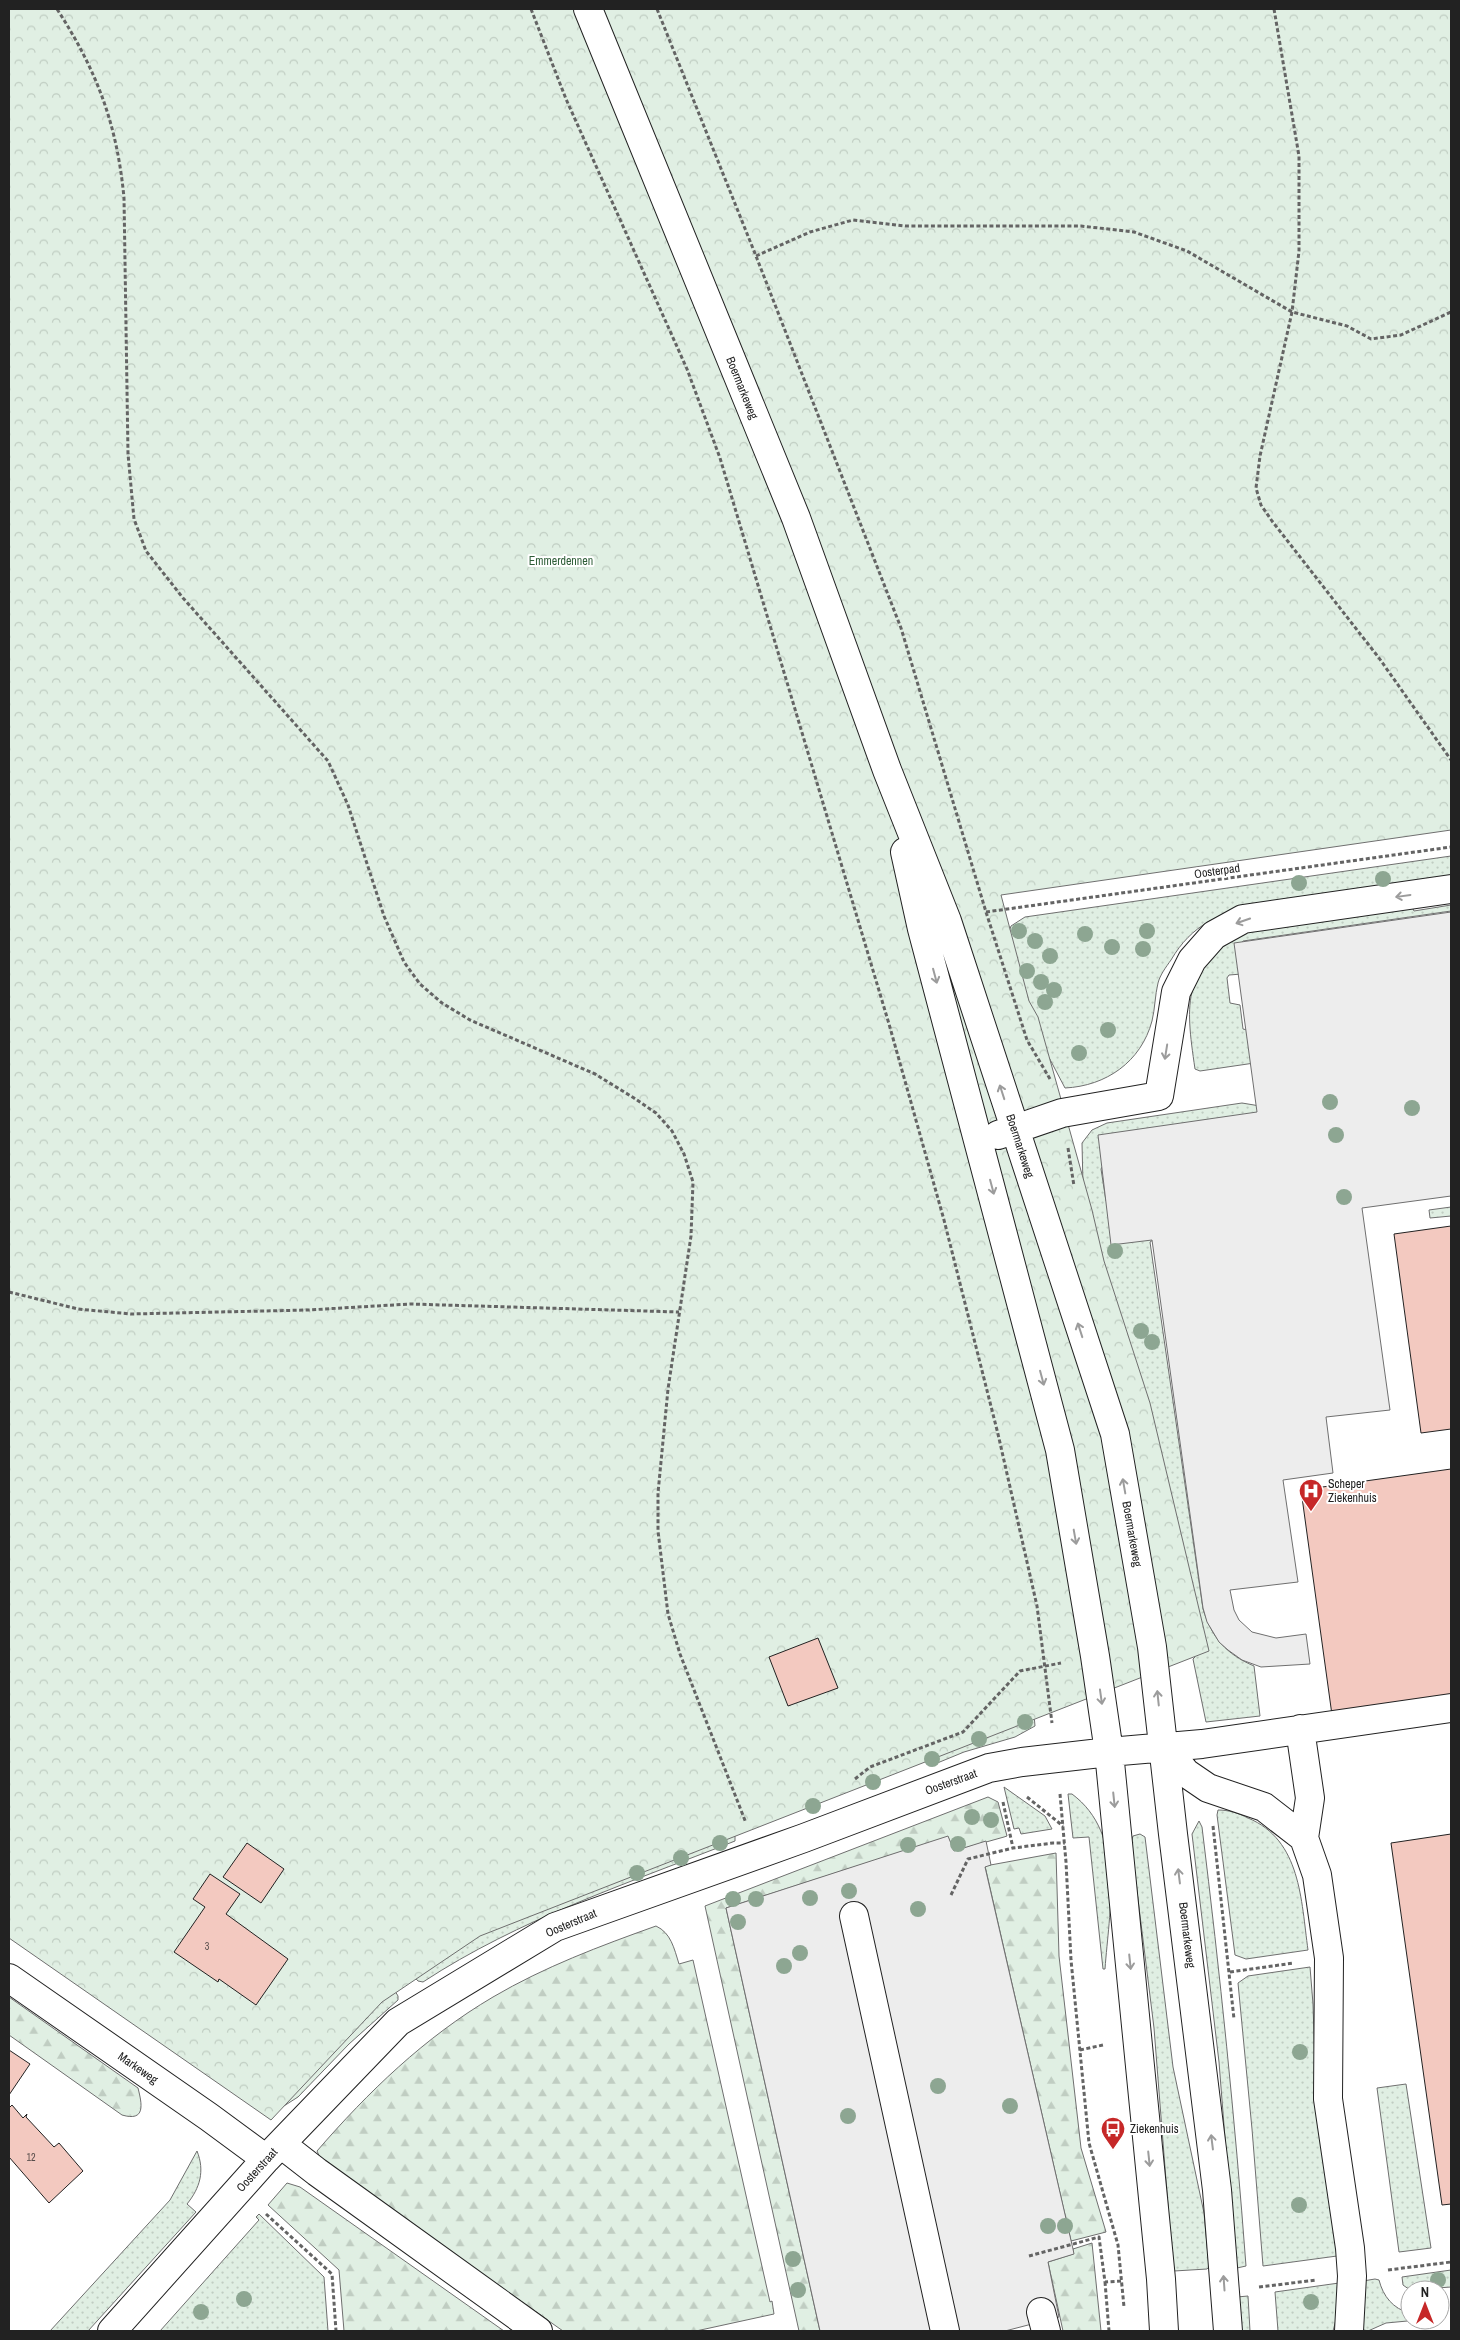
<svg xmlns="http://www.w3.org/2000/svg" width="1460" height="2340" font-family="'Archivo Narrow',sans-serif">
  <defs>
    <pattern id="grass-dots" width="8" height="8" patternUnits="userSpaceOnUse" patternTransform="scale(1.25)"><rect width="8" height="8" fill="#e0efe3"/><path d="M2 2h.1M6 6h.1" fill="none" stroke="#c0cdc2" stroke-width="1.8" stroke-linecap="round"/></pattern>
    <pattern id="forest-firs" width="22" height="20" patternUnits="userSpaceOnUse" patternTransform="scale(1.25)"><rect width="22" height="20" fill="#e0efe3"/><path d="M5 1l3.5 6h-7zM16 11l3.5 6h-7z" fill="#c0cdc2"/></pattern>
    <pattern id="park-crowns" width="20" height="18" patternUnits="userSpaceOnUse" patternTransform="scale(1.25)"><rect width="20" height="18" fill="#e0efe3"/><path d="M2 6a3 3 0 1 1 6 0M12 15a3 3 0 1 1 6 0" fill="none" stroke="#c0cdc2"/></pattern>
  </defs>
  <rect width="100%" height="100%" fill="#fff"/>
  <path fill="url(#grass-dots)" stroke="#6f6f6f" d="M1451 856V876L1257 904C1219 914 1192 924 1171 960 1166 967 1160 975 1158 983 1155 995 1155 1009 1152 1021 1141 1062 1106 1086 1065 1088L1044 1048 1007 937 1011 926 1025 917Z
    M1451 905V911L1243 941 1240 944 1242 974 1229 975 1227 978 1230 1003 1240 1005 1243 1029 1336 1051 1200 1071 1195 1069C1185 1001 1182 968 1247 931L1412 907 1414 911Z
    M1242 1103 1260 1106 1271 1115 1102 1167 1101 1169 1106 1201 1153 1240 1150 1242 1203 1609C1212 1638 1226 1654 1254 1666L1260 1716 1206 1722 1193 1659 1195 1657 1157 1443 1102 1265 1083 1186 1082 1143 1092 1130 1107 1123Z
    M1451 1207V1216L1430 1218 1429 1210Z
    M1031 1680 1035 1726 1015 1737 964 1752 930 1766 924 1761Z
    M1004 1787 1045 1816 1052 1829 1021 1834 1019 1828 1014 1829Z
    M1068 1794H1072C1126 1834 1109 1912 1105 1969H1103L1089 1837 1073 1838Z
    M1218 1810C1229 1810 1238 1813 1248 1818 1301 1840 1301 1900 1308 1950L1246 1959 1235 1955 1217 1815Z
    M1199 1821 1202 1827C1220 1973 1235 2119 1246 2266L1237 2268 1235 2265 1219 2062 1192 1834Z
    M735 1831V1841C629 1883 519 1919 423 1982L418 1981 408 1970 454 1941Z
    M1140 1834 1145 1837 1173 2067 1204 2213 1209 2267 1207 2269 1174 2271 1173 2269 1154 2028 1131 1843 1133 1836Z
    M1310 1967 1313 2004 1316 2101 1337 2256 1263 2266 1252 2129 1238 1983 1248 1976Z
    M392 1986 398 1996V2000L349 2044 298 2097 276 2111Z
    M1406 2084 1431 2248 1399 2252 1377 2088Z
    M197 2151C205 2171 200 2188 187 2204L196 2212 88 2331H50L170 2200Z
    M259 2214 324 2277 328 2331H160L259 2220 256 2217Z
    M1451 2270V2287L1410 2290 1403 2285 1402 2277Z
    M1375 2279 1379 2280C1383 2296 1393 2309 1410 2313V2320H1418L1386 2323 1368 2331 1360 2329 1363 2281Z
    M1339 2283 1340 2305 1333 2331H1278L1275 2292Z
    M1248 2296 1250 2331H1239L1237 2297Z"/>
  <path fill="url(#forest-firs)" stroke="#6f6f6f" d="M988 1797 998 1802 1007 1836 1004 1837 954 1851 948 1837 726 1908 820 2331H799L705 1906Z
    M1056 1853 1059 1956 1081 2148 1106 2232 1071 2241 985 1866Z
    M656 1926C671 1933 674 1948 679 1964L693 1960 770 2302 772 2301 774 2314 696 2331H563L321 2160 317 2151C368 2092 425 2037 493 1997 544 1967 600 1946 656 1926Z
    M9 1997 138 2088C142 2104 146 2122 122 2115L9 2035Z
    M287 2183 300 2187 504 2331H344L339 2270 268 2205Z
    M1092 2243 1101 2331H1063L1048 2262 1073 2254V2249Z"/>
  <path fill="url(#park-crowns)" stroke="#6f6f6f" d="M9 9H1451V830L1001 895 1029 1001 1038 1017 1092 1210 1104 1261 1150 1403 1209 1651 480 1936 382 2002 271 2120 9 1938Z"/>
  <path fill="#ededed" stroke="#6f6f6f" d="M1451 912V1196L1362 1208 1390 1410 1326 1417 1333 1473 1283 1480 1298 1582 1230 1590 1234 1610 1239 1620 1252 1632 1276 1638 1306 1634 1310 1664 1261 1667 1242 1660 1228 1650 1219 1642 1207 1622 1203 1608 1152 1240 1111 1245 1098 1135 1257 1112 1234 943Z
    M948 1836 954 1851 986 1841 991 1865 985 1867 1073 2249 1074 2254 1048 2262 1059 2317 1005 2331H820L726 1908Z"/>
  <path fill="#f3c9c0" stroke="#222" d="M1451 1226V1429L1421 1433 1394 1234Z
    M1451 1469V1698L1332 1715 1301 1490Z
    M818 1638 838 1688 788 1706 769 1657Z
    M1451 1834V2204L1442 2205 1391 1843Z
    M247 1843 284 1869 261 1903 223 1877Z
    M210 1874 240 1894 226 1914 288 1959 256 2005 219 1979 218 1982 174 1952 205 1907 193 1899Z
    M9 2050 30 2064 9 2095Z
    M12 2105 23 2118 27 2114 26 2117 54 2147 59 2143 83 2171 49 2203 9 2157V2108Z"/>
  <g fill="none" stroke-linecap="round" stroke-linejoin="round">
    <defs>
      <path id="minor" d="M588 9 796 518 887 770 947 921 1115 1434 1152 1647 1173 1834 1217 2190 1228 2331
        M905 852 922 929 1060 1450 1095 1656 1109 1752 1161 2279 1164 2331
        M998 1135 1062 1113 1159 1096 1176 992 1192 960 1214 935 1243 919 1451 889
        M1300 1729 1310 1798 1304 1838
        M1164 1746 1186 1773 1208 1788 1264 1807 1304 1838 1317 1875 1329 1958 1328 2099 1350 2248 1352 2276 1349 2331
        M854 1916 945 2331
        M9 1978 209 2117 266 2159
        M281 2144 317 2172 538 2331
        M1041 2312 1046 2331
        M112 2331 266 2159 398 2022 555 1927 804 1838 989 1768 1022 1762 1109 1752 1202 1744 1451 1708"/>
    </defs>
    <use href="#minor" stroke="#222" stroke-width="30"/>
    <path stroke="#646464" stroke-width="3" stroke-dasharray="4 2.5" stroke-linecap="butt" d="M57 9C97 71 117 124 124 198L128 454 134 519 146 551 183 598 328 761 348 805 384 916 404 962 420 984 442 1003 470 1020 595 1074 634 1098 656 1113 672 1131 684 1154 693 1182 691 1236 668 1389 658 1493V1531L668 1614 680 1654 746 1823
      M531 9 566 99 687 369 720 458 889 1024 944 1220 998 1434 1037 1606 1052 1723
      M657 9 756 256 901 628 986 912 1027 1040 1050 1079
      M1274 9 1299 156V251L1292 312 1260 456 1256 488 1261 505 1272 521 1379 658 1451 760
      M756 256 810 232 853 220 905 226H1081L1134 232 1187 251 1292 312 1347 326 1371 339 1401 335 1451 312
      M986 912 1451 847
      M1068 1148 1074 1186
      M9 1292 78 1309 131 1314 308 1310 410 1304 679 1312
      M855 1779 870 1767 963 1732 1020 1671 1061 1663
      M1060 1794 1066 1862 1071 1960 1089 2143 1118 2245 1124 2307
      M1027 1797 1063 1826
      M1003 1802 1013 1848 1053 1843H1065
      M1213 1826 1234 2019
      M951 1895 968 1859 1013 1848
      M1230 1972 1294 1963
      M1080 2050 1103 2045
      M266 2214 332 2274 336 2331
      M1029 2256 1099 2237 1105 2282 1122 2281
      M1388 2270 1451 2262
      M1105 2282 1109 2331
      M1259 2287 1317 2280"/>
    <use href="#minor" stroke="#fff" stroke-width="28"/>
  </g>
  <g fill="#8da692">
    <circle cx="1383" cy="879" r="8"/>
    <circle cx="1299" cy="883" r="8"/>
    <circle cx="1019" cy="931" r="8"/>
    <circle cx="1147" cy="931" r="8"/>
    <circle cx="1085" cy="934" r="8"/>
    <circle cx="1035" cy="941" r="8"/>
    <circle cx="1112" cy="947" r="8"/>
    <circle cx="1143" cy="949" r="8"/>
    <circle cx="1050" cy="956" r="8"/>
    <circle cx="1027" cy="971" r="8"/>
    <circle cx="1041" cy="982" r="8"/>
    <circle cx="1054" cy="990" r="8"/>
    <circle cx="1045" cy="1002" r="8"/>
    <circle cx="1108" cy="1030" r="8"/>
    <circle cx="1079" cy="1053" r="8"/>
    <circle cx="1330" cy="1102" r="8"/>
    <circle cx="1412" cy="1108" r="8"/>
    <circle cx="1336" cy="1135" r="8"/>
    <circle cx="1344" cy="1197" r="8"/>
    <circle cx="1115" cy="1251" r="8"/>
    <circle cx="1141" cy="1331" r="8"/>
    <circle cx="1152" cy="1342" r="8"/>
    <circle cx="1025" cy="1722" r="8"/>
    <circle cx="979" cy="1739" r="8"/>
    <circle cx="932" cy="1759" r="8"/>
    <circle cx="873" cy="1782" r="8"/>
    <circle cx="813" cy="1806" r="8"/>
    <circle cx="972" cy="1817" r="8"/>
    <circle cx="991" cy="1820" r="8"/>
    <circle cx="720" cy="1843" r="8"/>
    <circle cx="958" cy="1844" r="8"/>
    <circle cx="908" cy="1845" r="8"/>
    <circle cx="681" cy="1858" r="8"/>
    <circle cx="637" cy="1873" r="8"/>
    <circle cx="849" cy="1891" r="8"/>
    <circle cx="810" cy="1898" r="8"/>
    <circle cx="733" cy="1899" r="8"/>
    <circle cx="756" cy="1899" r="8"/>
    <circle cx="918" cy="1909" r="8"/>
    <circle cx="738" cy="1922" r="8"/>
    <circle cx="800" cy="1953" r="8"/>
    <circle cx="784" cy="1966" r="8"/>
    <circle cx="1300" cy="2052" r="8"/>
    <circle cx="938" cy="2086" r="8"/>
    <circle cx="1010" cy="2106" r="8"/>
    <circle cx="848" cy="2116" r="8"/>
    <circle cx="1299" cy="2205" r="8"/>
    <circle cx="1048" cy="2226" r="8"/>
    <circle cx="1065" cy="2226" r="8"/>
    <circle cx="793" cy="2259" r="8"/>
    <circle cx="1438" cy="2280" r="8"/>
    <circle cx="798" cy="2290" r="8"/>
    <circle cx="244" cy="2299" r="8"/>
    <circle cx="1311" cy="2302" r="8"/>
    <circle cx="201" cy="2312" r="8"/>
  </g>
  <defs><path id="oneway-shaft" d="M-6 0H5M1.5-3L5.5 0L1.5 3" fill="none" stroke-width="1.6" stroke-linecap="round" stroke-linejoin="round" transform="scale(1.25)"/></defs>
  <g stroke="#9c9c9c">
    <use href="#oneway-shaft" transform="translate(1403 896) rotate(172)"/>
    <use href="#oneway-shaft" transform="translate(1243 921) rotate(161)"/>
    <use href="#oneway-shaft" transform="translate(935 976) rotate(75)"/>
    <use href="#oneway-shaft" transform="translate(1166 1052) rotate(99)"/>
    <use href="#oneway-shaft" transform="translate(1002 1092) rotate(-108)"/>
    <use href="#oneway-shaft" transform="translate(992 1187) rotate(75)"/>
    <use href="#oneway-shaft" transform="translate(1080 1330) rotate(-108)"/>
    <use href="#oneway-shaft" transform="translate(1042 1378) rotate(75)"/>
    <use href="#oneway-shaft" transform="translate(1124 1486) rotate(-100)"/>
    <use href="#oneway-shaft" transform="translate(1075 1537) rotate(80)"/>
    <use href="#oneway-shaft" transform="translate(1101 1697) rotate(82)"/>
    <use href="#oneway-shaft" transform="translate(1158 1698) rotate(-96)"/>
    <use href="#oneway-shaft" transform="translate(1114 1800) rotate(84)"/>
    <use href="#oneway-shaft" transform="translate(1179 1876) rotate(-97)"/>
    <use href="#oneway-shaft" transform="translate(1130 1962) rotate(84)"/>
    <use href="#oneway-shaft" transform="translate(1212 2142) rotate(-97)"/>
    <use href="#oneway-shaft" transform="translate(1149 2159) rotate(84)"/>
    <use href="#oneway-shaft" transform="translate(1224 2283) rotate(-94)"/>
  </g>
  <defs>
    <symbol id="hospital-pin" viewBox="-11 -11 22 30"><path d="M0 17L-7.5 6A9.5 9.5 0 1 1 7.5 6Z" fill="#c62828" stroke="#fff"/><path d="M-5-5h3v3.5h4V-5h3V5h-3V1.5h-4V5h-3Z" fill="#fff"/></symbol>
    <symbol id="bus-pin" viewBox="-11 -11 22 30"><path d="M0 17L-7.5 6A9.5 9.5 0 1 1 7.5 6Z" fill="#c62828" stroke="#fff"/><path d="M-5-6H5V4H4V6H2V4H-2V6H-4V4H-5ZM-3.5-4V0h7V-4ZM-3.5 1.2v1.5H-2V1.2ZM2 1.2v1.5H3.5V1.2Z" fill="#fff"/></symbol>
  </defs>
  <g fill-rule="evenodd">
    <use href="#hospital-pin" x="1297" y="1477" width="28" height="38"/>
    <use href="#bus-pin" x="1099" y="2115" width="28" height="38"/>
  </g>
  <g text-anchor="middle" stroke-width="4" stroke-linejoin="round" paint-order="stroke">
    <g font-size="10" fill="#564c4a">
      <text x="207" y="1950">3</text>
      <text x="31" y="2161">12</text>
    </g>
    <g font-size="12" fill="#222" stroke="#fff">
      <text transform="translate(742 388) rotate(68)" y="4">Boermarkeweg</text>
      <text transform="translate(1217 871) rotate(-8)" y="4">Oosterpad</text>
      <text transform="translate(1020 1146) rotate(72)" y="4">Boermarkeweg</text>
      <text transform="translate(1132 1534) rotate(80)" y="4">Boermarkeweg</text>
      <text transform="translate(951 1782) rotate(-20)" y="4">Oosterstraat</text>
      <text transform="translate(571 1923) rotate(-23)" y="4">Oosterstraat</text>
      <text transform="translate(1187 1935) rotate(83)" y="4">Boermarkeweg</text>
      <text transform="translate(138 2068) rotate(35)" y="4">Markeweg</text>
      <text transform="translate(257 2170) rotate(-48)" y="4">Oosterstraat</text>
    </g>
    <g font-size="12" fill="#2f5e38" stroke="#fff">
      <text x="561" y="565">Emmerdennen</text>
    </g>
    <g font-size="12" fill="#222" stroke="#fff" text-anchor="start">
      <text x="1328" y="1488">Scheper<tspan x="1328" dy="14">Ziekenhuis</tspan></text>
      <text x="1130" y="2133">Ziekenhuis</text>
    </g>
  </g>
  <rect width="1460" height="2340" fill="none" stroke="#222222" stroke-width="20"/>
  <g transform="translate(1425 2305)"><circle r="24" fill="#ffffff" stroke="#a7a7a7"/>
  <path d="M0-4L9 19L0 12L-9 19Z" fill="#c62828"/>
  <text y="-8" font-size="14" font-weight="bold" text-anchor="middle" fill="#222222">N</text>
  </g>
</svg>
